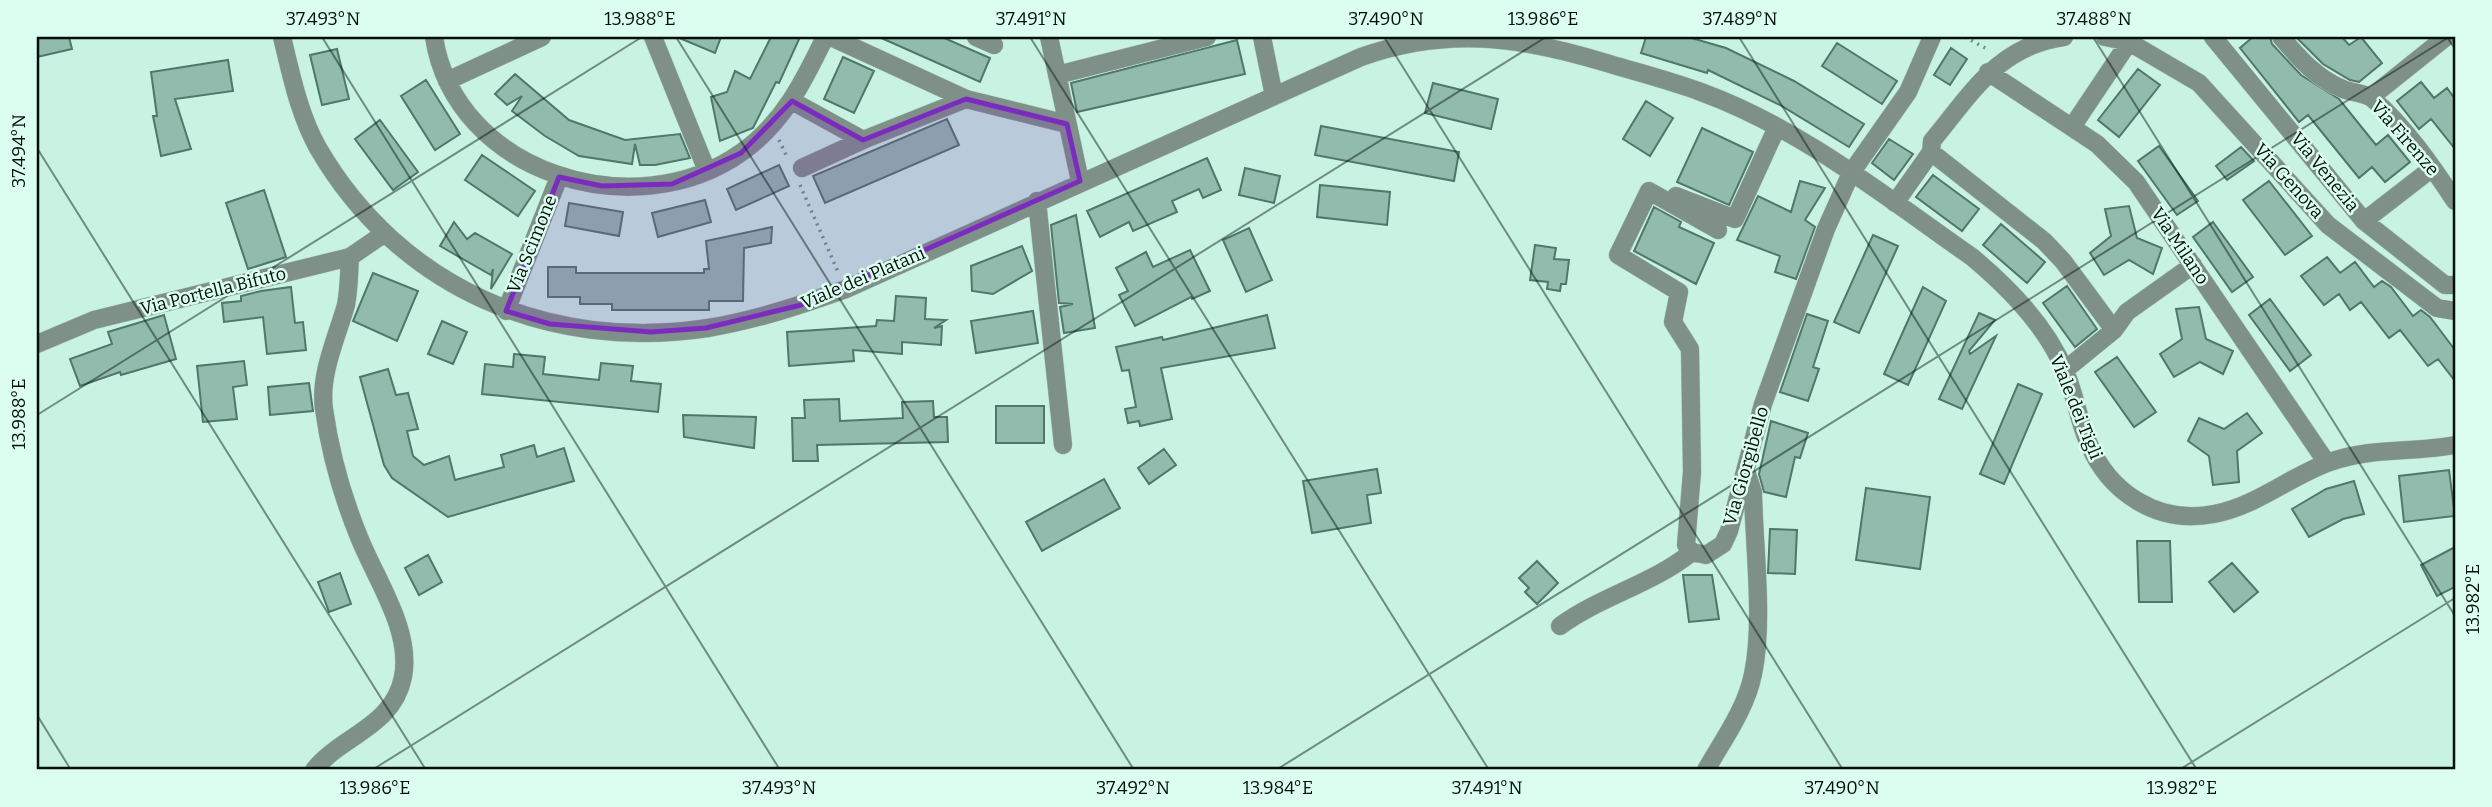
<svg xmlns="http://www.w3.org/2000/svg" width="2492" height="807" font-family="Bitter,serif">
  <rect width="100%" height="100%" fill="#c8f3e3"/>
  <path fill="#91bbac" stroke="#50776a" stroke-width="2" d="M37 37H69L72 49 37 57Z
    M677 37H721L715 53Z
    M771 37H800L779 83 776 82 753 128 720 141 711 97 727 92 735 71 750 79Z
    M879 37H942L990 58 980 82Z
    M1646 37H1688L1726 48 1794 81 1864 124 1849 147 1780 105 1708 70 1707 73 1641 53Z
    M2253 37H2270L2272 44 2301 75 2339 99 2376 145 2388 135 2410 162 2385 182 2372 167 2359 178 2308 115 2299 122 2240 48Z
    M2296 37H2342L2349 45 2361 37 2382 63 2359 82 2350 80 2323 64Z
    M1237 40 1245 74 1077 112 1071 83Z
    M1837 43 1897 81 1882 104 1822 66Z
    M1951 48 1967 59 1950 85 1934 75Z
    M337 49 349 99 322 105 310 55Z
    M843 57 874 71 854 113 824 99Z
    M228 60 233 91 175 99 191 149 161 156 153 116H157L151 72Z
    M2138 69 2160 85 2119 137 2098 120Z
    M515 74 569 120 625 140 680 134 690 158 655 165H640L635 144 632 164 579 156 545 136 512 111 522 96 507 105 495 94Z
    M426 80 460 134 435 150 401 96Z
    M2421 82 2434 98 2447 88 2455 99V149L2431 119 2419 129 2397 101Z
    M1433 83 1498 99 1491 129 1425 113Z
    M1646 101 1673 118 1650 156 1623 139Z
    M947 119 959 145 825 203 813 176Z
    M380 120 418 172 393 190 355 139Z
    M1321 126 1459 152 1454 181 1315 155Z
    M1702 128 1753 152 1729 205 1677 182Z
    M1889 139 1913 154 1894 180 1872 163Z
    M2159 146 2198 201 2177 215 2138 161Z
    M2241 147 2254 161 2227 180 2216 166Z
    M482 155 535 191 518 216 465 180Z
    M1207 158 1221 190 1203 198 1199 189 1172 201 1177 212 1133 231 1129 222 1100 237 1087 211Z
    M779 165 789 186 736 210 727 189Z
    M1245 168 1280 176 1274 203 1239 195Z
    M1933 175 1979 209 1962 231 1916 197Z
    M1800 181 1825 188 1805 220 1815 227 1796 279 1775 272 1780 256 1737 240 1758 196 1791 212Z
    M2269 181 2312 236 2285 255 2243 200Z
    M1320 185 1390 192 1387 225 1317 217Z
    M264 190 286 257 248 269 226 203Z
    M705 200 711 222 658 237 652 213Z
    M569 203 623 212 619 236 565 226Z
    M2129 206 2137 238 2162 248 2153 274 2129 260 2104 275 2090 253 2111 236 2105 209Z
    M1654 207 1681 222 1679 227 1714 243 1696 284 1634 251Z
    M1076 215 1095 328 1064 333 1060 307 1073 304 1059 303 1051 225Z
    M454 222 467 239 475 233 512 254 491 289 493 269 491 275 440 246Z
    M2213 222 2253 277 2232 292 2193 237Z
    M2001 224 2045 262 2027 283 1983 245Z
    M772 227 771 243 744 248 743 301H709V310H612V304H580V297H548V267H576V273H704V269H709L706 241Z
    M1249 228 1272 280 1246 292 1223 240Z
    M1873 235 1898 246 1859 333 1834 322Z
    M1535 245 1556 248 1554 259 1569 260 1566 284H1561L1560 291 1547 289 1548 282 1530 280Z
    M1022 246 1032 271 993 294 972 291 971 266Z
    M1190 250 1210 291 1192 299 1191 297 1135 326 1119 295 1128 291 1116 268 1146 252 1153 267Z
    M2327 257 2340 273 2355 262 2374 287 2382 281 2391 287 2413 316 2421 310 2430 317 2455 350V381L2438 359 2428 366 2400 330 2389 338 2361 302 2350 310 2339 294 2324 305 2301 276Z
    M373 273 418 291 397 341 353 321Z
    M2067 286 2097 329 2075 347 2043 303Z
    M291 287 295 323 303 322 306 350 267 354 263 317 224 322 222 303 241 301V296L261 291Z
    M1923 287 1946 301 1908 385 1884 374Z
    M896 296 926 298 925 319 946 320 934 328 942 326 941 345 902 342V354L853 350 854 361 789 366 787 332 876 326 877 320 894 321Z
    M2270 299 2311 355 2290 371 2249 315Z
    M2199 307 2206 339 2233 351 2223 374 2200 362 2174 377 2160 354 2182 339 2176 309Z
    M1033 311 1038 343 976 353 971 321Z
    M1979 313 1995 320 1969 351 1970 354 1996 336 1962 409 1939 399Z
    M1807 314 1828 321 1813 367 1819 369 1808 401 1780 392Z
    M164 315 176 359 121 375 120 372 80 386 70 359 112 344 108 332Z
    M1267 315 1275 348 1161 368 1172 419 1140 426 1139 421 1128 423 1125 409 1136 407 1129 370 1122 371 1116 347 1162 337 1163 340Z
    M442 321 467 332 453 364 428 354Z
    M514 354 545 357 543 374 599 380 601 363 633 366 631 381 661 384 658 412 482 394 485 364 513 367Z
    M2117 357 2156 412 2134 427 2095 372Z
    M244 361 247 385 233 387 237 419 203 422 197 366Z
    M388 369 396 395 408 393 418 429 407 431 413 456 424 465 449 456 455 480 504 467 501 455 534 445 537 457 564 448 574 481 448 517 392 478 384 465 360 377Z
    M309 383 313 411 270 415 268 387Z
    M2018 384 2042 394 2004 484 1980 474Z
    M839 399 840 421 903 418 902 402 933 401 934 417H947L948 442 817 445 818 461H793L792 418H805L804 400Z
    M996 406H1044V443H996Z
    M2247 413 2262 433 2237 451 2239 482 2213 485 2209 456 2188 441 2199 418 2224 429Z
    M683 415 756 417 754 448 684 437Z
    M1771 421 1808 433 1800 458 1795 457 1786 497 1764 492 1759 474Z
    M1164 449 1176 465 1149 484 1138 468Z
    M1377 469 1381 493 1367 495 1371 523 1312 533 1303 481Z
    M2449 470 2455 516 2404 522 2399 476Z
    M1104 479 1120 508 1042 551 1026 522Z
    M2354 481 2364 514 2343 519 2309 537 2292 509 2326 489Z
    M1866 488 1930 497 1920 569 1856 560Z
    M1770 529 1797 530 1795 574 1768 573Z
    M2137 541H2170L2172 602H2139Z
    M2455 547V587L2437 596 2421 565Z
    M428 555 442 582 419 595 405 568Z
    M1537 561 1558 583 1537 604 1525 592 1529 588 1519 578Z
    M2232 563 2258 592 2234 612 2209 582Z
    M340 573 351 604 329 612 318 582Z
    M1683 575H1712L1719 619 1689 622Z"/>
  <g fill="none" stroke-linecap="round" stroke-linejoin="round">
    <defs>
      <path id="minor" d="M282 37C291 74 299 114 318 148 400 289 550 352 708 328 756 320 801 305 846 289L1361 57C1449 26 1522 37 1610 64 1640 73 1671 81 1701 92 1800 128 1886 197 1972 257 2008 287 2047 327 2065 371 2075 394 2078 419 2088 442 2109 493 2158 525 2214 514 2257 506 2290 476 2330 462 2371 447 2413 453 2455 445
        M434 37C455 174 636 228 742 152 783 123 804 81 825 37
        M653 37 707 171
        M831 37 966 99 1067 124
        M976 37 994 45
        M1049 37 1080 181
        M1262 37 1274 96
        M2064 37C1998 46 1971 94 1932 141L1931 152 2044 241 2063 261 2114 330
        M2213 37 2364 221 2445 285H2455
        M2281 37C2298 57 2317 79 2343 89 2352 93 2366 93 2373 99 2405 127 2432 166 2455 201
        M2129 42 2199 83 2328 225 2437 308 2455 311
        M1988 72 2097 144 2136 182 2327 463
        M1057 75 1207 37
        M447 81 542 37
        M2371 97 2446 37
        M792 101 863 140 966 99
        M2072 127 2129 42 2105 37
        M802 168 863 140
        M1676 196 1735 219 1777 127
        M1037 201 1063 445
        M1895 203 1931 152
        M2364 221 2426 173
        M1718 230 1649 191 1618 255 1679 292 1673 322 1690 349 1692 472 1686 545 1692 552 1706 555 1723 544 1729 531 1763 404 1826 229 1851 173 1908 92 1932 37
        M506 311 559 177
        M37 344 94 320 350 257 385 233
        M2065 370 2114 330 2127 312 2193 265
        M1560 626C1601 596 1653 584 1692 552
        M314 770C342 735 393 727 403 677 412 630 376 580 359 537 343 498 330 452 324 409 319 375 337 337 346 305 349 290 349 273 350 257
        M1706 770C1723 740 1746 709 1753 674 1764 622 1754 547 1753 492L1746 471"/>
    </defs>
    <use href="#minor" stroke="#a8cfc0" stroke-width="19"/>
    <path stroke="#739185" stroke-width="3.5" stroke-dasharray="2 5" stroke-linecap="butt" d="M1965 37 1989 50
      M779 140 788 159
      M800 185 839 274"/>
    <use href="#minor" stroke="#7f9089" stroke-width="18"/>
  </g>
  <path fill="#7b2cbf" fill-opacity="0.2" stroke="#7b2cbf" stroke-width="5" stroke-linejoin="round" d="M966 99 1067 124 1080 181 801 305 706 328 651 332 550 324 506 311 559 177 602 186 672 184 741 153 792 101 863 140Z"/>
  <path fill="none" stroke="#020f0a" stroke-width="2" stroke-opacity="0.45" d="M322 37 780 770M676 37 1134 770M1030 37 1489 770M1384 37 1843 770M1739 37 2197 770M2093 37 2455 616M2447 37 2455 49M37 148 426 770M37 415 642 37M37 715 71 770M372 770 1546 37M1276 770 2449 37M2179 770 2455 598"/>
  <g text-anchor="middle" stroke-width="5" stroke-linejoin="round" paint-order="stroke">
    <g font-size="18" fill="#020f0a" stroke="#dcfef1">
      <text transform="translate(2405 138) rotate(49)" y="6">Via Firenze</text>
      <text transform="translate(2325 172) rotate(51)" y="6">Via Venezia</text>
      <text transform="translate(2289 181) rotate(48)" y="6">Via Genova</text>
      <text transform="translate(532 244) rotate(-68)" y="6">Via Scimone</text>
      <text transform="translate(2180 246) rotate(56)" y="6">Via Milano</text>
      <text transform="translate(863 278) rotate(-23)" y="6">Viale dei Platani</text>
      <text transform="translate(213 291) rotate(-14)" y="6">Via Portella Bifuto</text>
      <text transform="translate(2076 407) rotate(68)" y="6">Viale dei Tigli</text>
      <text transform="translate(1746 466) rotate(-74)" y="6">Via Giorgibello</text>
    </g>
  </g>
  <rect width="2492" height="807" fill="none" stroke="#dcfef1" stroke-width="77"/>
  <rect x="38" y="38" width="2416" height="730" fill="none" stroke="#020f0a" stroke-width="2.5"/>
  <g font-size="18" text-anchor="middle" fill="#020f0a">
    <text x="323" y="25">37.493°N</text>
    <text x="640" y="25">13.988°E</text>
    <text x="1031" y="25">37.491°N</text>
    <text x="1386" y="25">37.490°N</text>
    <text x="1543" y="25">13.986°E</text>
    <text x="1740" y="25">37.489°N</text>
    <text x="2094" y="25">37.488°N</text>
    <text transform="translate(19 151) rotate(-90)" y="6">37.494°N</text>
    <text transform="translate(19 414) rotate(-90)" y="6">13.988°E</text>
    <text transform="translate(2473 599) rotate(-90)" y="6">13.982°E</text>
    <text x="375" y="794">13.986°E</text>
    <text x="779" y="794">37.493°N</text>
    <text x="1133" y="794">37.492°N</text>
    <text x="1278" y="794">13.984°E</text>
    <text x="1487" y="794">37.491°N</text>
    <text x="1842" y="794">37.490°N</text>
    <text x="2182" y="794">13.982°E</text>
  </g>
</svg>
